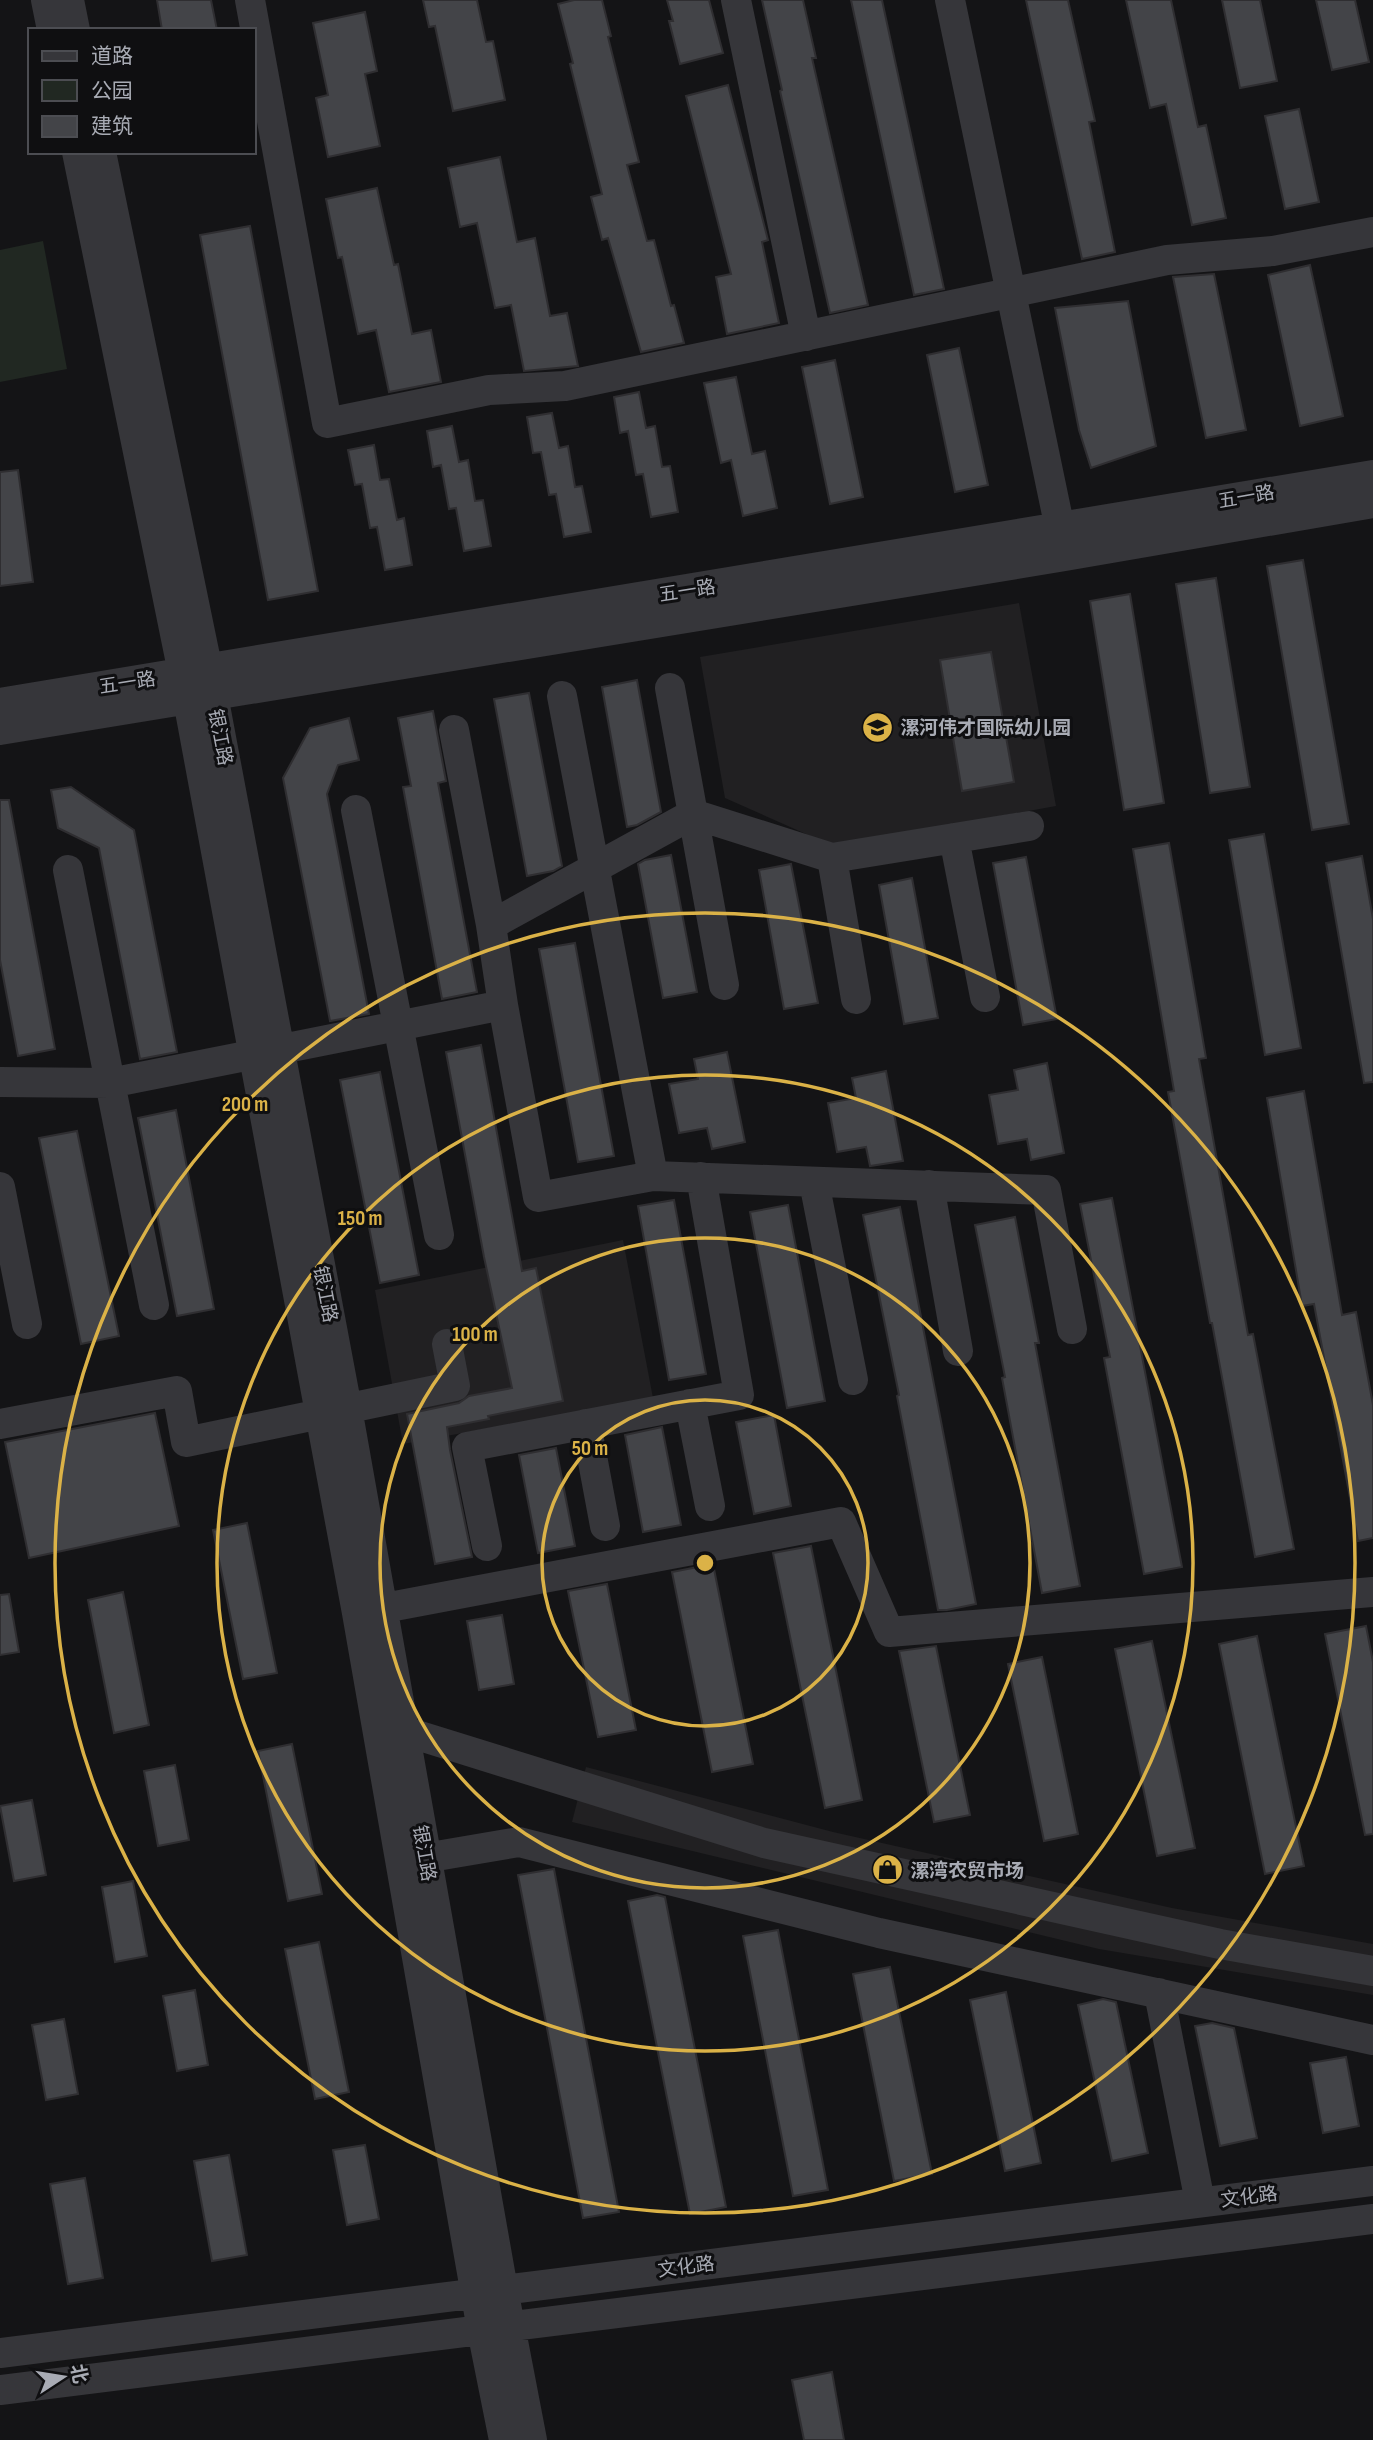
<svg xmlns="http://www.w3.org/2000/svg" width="1373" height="2440" font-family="'Sofia Sans Condensed','Noto Sans SC',sans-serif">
  <rect width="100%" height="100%" fill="#141416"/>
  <path fill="#212022" d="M1019 603 1056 806 833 846 725 798 700 657Z
    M623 1240 653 1398 403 1444 375 1290Z
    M586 1767 833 1832 1172 1908 1373 1944V1995L1099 1949 572 1822Z"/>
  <path fill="#212822" d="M43 241 67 369 0 382V250Z"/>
  <path fill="#434448" stroke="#2f2e31" stroke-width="2" d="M157 0H211L217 30H162Z
    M423 0H477L486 42 493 41 505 100 453 111 435 26 429 27Z
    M574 0H602L611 36 608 37 639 162 627 165 647 241 654 240 671 306 674 305 684 343 641 352 608 238 602 240 591 197 602 194 570 64 573 63 558 4Z
    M667 0H709L723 53 680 64 669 21H673Z
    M762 0H803L816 58H812L868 305 830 313 780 91 782 90Z
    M851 0H882L944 289 914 295Z
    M1026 0H1068L1095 121 1089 122 1115 252 1082 259Z
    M1126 0H1171L1198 127 1206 125 1226 218 1192 225 1166 104 1150 108Z
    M1222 0H1260L1277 81 1240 88Z
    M1316 0H1355L1369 62 1332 70Z
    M365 12 377 71 365 74 380 146 328 157 316 98 328 95 313 23Z
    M728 85 768 240 762 242 779 323 727 334 716 277 731 274 686 96Z
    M1299 109 1319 202 1285 209 1265 116Z
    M500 157 517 242 535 238 550 316 567 313 578 366 524 371 511 305 495 308 477 223 460 227 448 168Z
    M377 188 394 265 398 264 412 334 431 330 441 382 389 392 376 330 358 334 342 257 338 258 326 199Z
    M250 226 318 591 268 600 200 235Z
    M1310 265 1343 416 1300 426 1268 275Z
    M1214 274 1246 430 1206 438 1173 277Z
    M1128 301 1156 446 1091 468 1079 430 1055 308Z
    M959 348 988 485 955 492 927 355Z
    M835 360 863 497 830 504 802 367Z
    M736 377 752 454 765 451 777 508 743 516 731 460 721 463 704 383Z
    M639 392 646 428 655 426 662 467 670 466 678 512 651 517 643 474 636 475 628 431 620 433 614 397Z
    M552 413 559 448 568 446 575 487 582 486 591 532 564 537 556 494 549 495 541 452 533 453 527 417Z
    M452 426 459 462 468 460 475 501 483 500 491 546 464 551 456 508 449 509 441 465 433 467 427 431Z
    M374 445 380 480 389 479 397 520 404 518 412 565 385 570 377 527 370 528 362 484 355 485 348 450Z
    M18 470 33 582 0 586V472Z
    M1303 560 1349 824 1312 830 1267 566Z
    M1216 578 1250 787 1210 793 1176 584Z
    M1130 594 1164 803 1124 810 1090 601Z
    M991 652 1014 782 962 791 940 660Z
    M637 680 661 812 637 825 627 827 602 687Z
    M529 693 562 866 553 871 527 876 494 699Z
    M433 711 446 781 438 783 477 992 442 999 403 787 411 786 398 718Z
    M349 718 359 760 338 765 327 794 369 1014 330 1021 283 778 310 728Z
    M71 787 134 830 177 1052 140 1059 99 848 58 828 51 790Z
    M0 800H9L55 1049 18 1056 0 960Z
    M1264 834 1301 1048 1265 1055 1229 840Z
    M1169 843 1206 1058 1199 1059 1248 1335 1253 1334 1294 1549 1255 1557 1212 1323H1210L1168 1092 1174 1091 1133 849Z
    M671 855 697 992 663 998 638 864 645 860Z
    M1362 856 1373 919V1082L1364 1083 1326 863Z
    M1026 857 1057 1019 1023 1025 993 863Z
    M791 864 818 1003 784 1009 759 870Z
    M912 878 938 1018 904 1024 879 885Z
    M575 943 614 1156 578 1162 539 949Z
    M481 1045 522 1271 536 1268 563 1401 488 1416 489 1419 447 1427 450 1450 472 1557 435 1564 407 1414 459 1403 469 1396 512 1388 484 1257 446 1052Z
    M727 1052 745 1142 712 1149 707 1128 679 1133 669 1084 698 1079 694 1059Z
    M1047 1063 1064 1153 1031 1160 1027 1139 998 1144 989 1095 1018 1090 1014 1070Z
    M886 1071 903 1161 870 1166 866 1147 837 1152 828 1103 856 1098 852 1078Z
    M380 1072 419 1275 380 1283 340 1080Z
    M1304 1091 1342 1315 1356 1312 1373 1405V1538L1358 1541 1314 1304 1302 1306 1267 1098Z
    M176 1110 214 1309 177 1316 138 1118Z
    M77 1131 119 1336 81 1344 39 1138Z
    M1112 1198 1182 1567 1144 1574 1104 1358 1110 1357 1080 1204Z
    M674 1200 706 1374 669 1380 638 1206Z
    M788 1205 825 1401 787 1408 750 1212Z
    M900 1207 976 1604 947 1610H938L897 1396 899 1395 863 1215Z
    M1015 1217 1039 1343H1035L1080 1586 1042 1593 1002 1378 1005 1377 975 1225Z
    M155 1413 179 1526 29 1558 5 1442Z
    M774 1415 791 1506 754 1514 736 1422Z
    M662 1427 681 1525 643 1532 625 1435Z
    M556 1448 575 1546 538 1553 519 1455Z
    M247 1523 277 1673 243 1679 213 1530Z
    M811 1546 862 1800 825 1808 773 1553Z
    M713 1564 753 1764 712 1772 672 1572Z
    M607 1584 636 1730 598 1737 568 1591Z
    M123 1592 149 1725 114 1733 88 1600Z
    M9 1594 19 1652 0 1655V1595Z
    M502 1615 514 1684 479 1690 467 1621Z
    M1366 1626 1373 1662V1834L1365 1835 1325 1634Z
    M1257 1636 1304 1866 1265 1874 1219 1644Z
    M1152 1641 1195 1848 1157 1856 1115 1649Z
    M936 1646 970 1815 934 1822 899 1651Z
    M1042 1657 1078 1834 1044 1841 1008 1664Z
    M292 1744 322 1894 288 1901 258 1751Z
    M175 1765 189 1840 158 1846 144 1771Z
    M32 1800 46 1875 14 1881 0 1806Z
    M554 1869 619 2212 583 2218 518 1875Z
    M133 1881 147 1956 115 1962 102 1887Z
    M657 1895 665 1897 726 2207 690 2214 628 1901Z
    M778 1930 828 2190 793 2196 743 1936Z
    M319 1942 349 2092 315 2099 285 1949Z
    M890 1967 932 2174 894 2181 853 1974Z
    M195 1990 208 2065 177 2071 163 1996Z
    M1006 1992 1041 2163 1005 2171 970 2000Z
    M1103 1999 1116 2002 1148 2153 1112 2161 1078 2005Z
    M64 2019 78 2094 46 2100 32 2025Z
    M1212 2023 1234 2028 1257 2138 1220 2146 1195 2026Z
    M1346 2057 1359 2126 1323 2133 1310 2063Z
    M365 2145 379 2219 347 2225 333 2150Z
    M229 2155 247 2255 212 2261 194 2161Z
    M85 2178 103 2278 68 2284 50 2184Z
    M832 2372 844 2440H804L792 2380Z"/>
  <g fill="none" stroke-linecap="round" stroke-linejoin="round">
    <path stroke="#36363a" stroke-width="30" d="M46 0 52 30
      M69 0 75 30
      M250 0 327 423 489 390 565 386 1167 260 1273 251 1373 232
      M736 0 806 336
      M950 0 1064 548
      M77 152 183 673 357 1613 482 2330 504 2440
      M101 152 213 695 347 1408 503 2289 532 2440
      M670 688 724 985
      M562 696 653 1176
      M0 703 1373 475
      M0 730 1065 556 1373 503
      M454 730 491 925
      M356 810 439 1235
      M954 838 985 997
      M832 858 856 999
      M68 870 154 1305
      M503 1005 538 1197 653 1176 1046 1190 1072 1329
      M0 1082 110 1083 503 1005 491 925 693 814 832 858 1029 826
      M814 1182 853 1380
      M929 1185 958 1351
      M0 1187 27 1324
      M690 1404 710 1506
      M0 1424 177 1391 186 1442 455 1386 447 1344
      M586 1424 605 1526
      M487 1546 467 1447 739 1395 701 1177
      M363 1612 841 1522 889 1632 1373 1592
      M404 1731 764 1843 1220 1944 1373 1971
      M407 1861 519 1842 879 1933 1373 2040
      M1159 1993 1200 2202
      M0 2353 1373 2181
      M0 2390 1373 2219"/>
  </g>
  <g fill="none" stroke="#dbb247" stroke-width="3.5">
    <circle cx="705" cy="1563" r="163"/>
    <circle cx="705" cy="1563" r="325"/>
    <circle cx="705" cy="1563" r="488"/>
    <circle cx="705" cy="1563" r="650"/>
  </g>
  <defs>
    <symbol id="school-disc" viewBox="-11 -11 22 22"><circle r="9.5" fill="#dbb247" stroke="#0f0f11"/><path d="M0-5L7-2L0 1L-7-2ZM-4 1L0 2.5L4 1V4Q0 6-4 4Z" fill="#111"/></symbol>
    <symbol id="shop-disc" viewBox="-11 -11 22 22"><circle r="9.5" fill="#dbb247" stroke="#0f0f11"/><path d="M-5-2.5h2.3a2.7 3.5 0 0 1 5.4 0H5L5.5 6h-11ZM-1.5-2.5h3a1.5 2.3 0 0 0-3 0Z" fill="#111"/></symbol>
  </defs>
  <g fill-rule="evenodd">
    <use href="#school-disc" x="860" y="710" width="35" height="35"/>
    <use href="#shop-disc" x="870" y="1852" width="35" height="35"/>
  </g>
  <g text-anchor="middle" stroke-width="6" stroke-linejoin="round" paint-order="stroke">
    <g font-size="19" fill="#a8abb4" stroke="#0f0f11">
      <text transform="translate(1246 496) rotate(-10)" y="7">五一路</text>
      <text transform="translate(687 590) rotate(-9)" y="7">五一路</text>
      <text transform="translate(127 682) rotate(-9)" y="7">五一路</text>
      <text transform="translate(221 737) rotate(79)" y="7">银江路</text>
      <text transform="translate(326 1294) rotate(79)" y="7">银江路</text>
      <text transform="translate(425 1853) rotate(80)" y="7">银江路</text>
      <text transform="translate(1249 2196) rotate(-7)" y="7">文化路</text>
      <text transform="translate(686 2266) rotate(-7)" y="7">文化路</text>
    </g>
    <g font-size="19" font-weight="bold" fill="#a8abb4" stroke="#0f0f11" text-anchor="start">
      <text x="900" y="734">漯河伟才国际幼儿园</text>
      <text x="910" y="1877">漯湾农贸市场</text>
    </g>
  </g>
  <circle cx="705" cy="1563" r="10" fill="#dbb247" stroke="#0f0f11" stroke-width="3.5"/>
  <g font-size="21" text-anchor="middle" font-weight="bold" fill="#dbb247" stroke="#0f0f11" stroke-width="6" stroke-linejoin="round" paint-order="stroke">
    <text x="245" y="1111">200 m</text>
    <text x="360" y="1225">150 m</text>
    <text x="475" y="1341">100 m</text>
    <text x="590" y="1455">50 m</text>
  </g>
  <rect x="28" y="28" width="228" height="126" fill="#0f0f11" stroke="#4c4d52" stroke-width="2"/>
  <rect x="42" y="51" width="35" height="10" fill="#36363a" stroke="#4c4d52" stroke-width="2"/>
  <text x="91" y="63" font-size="21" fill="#a8abb4">道路</text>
  <rect x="42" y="80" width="35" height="21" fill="#212822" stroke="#4c4d52" stroke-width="2"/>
  <text x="91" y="98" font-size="21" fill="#a8abb4">公园</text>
  <rect x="42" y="116" width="35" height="21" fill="#434448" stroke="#4c4d52" stroke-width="2"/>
  <text x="91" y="133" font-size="21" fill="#a8abb4">建筑</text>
  <g transform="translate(63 2377) rotate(78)" stroke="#0f0f11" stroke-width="5" paint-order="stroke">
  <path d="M0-5L12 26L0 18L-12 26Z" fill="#a8abb4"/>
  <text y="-10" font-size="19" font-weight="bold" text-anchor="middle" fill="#a8abb4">北</text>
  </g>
</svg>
